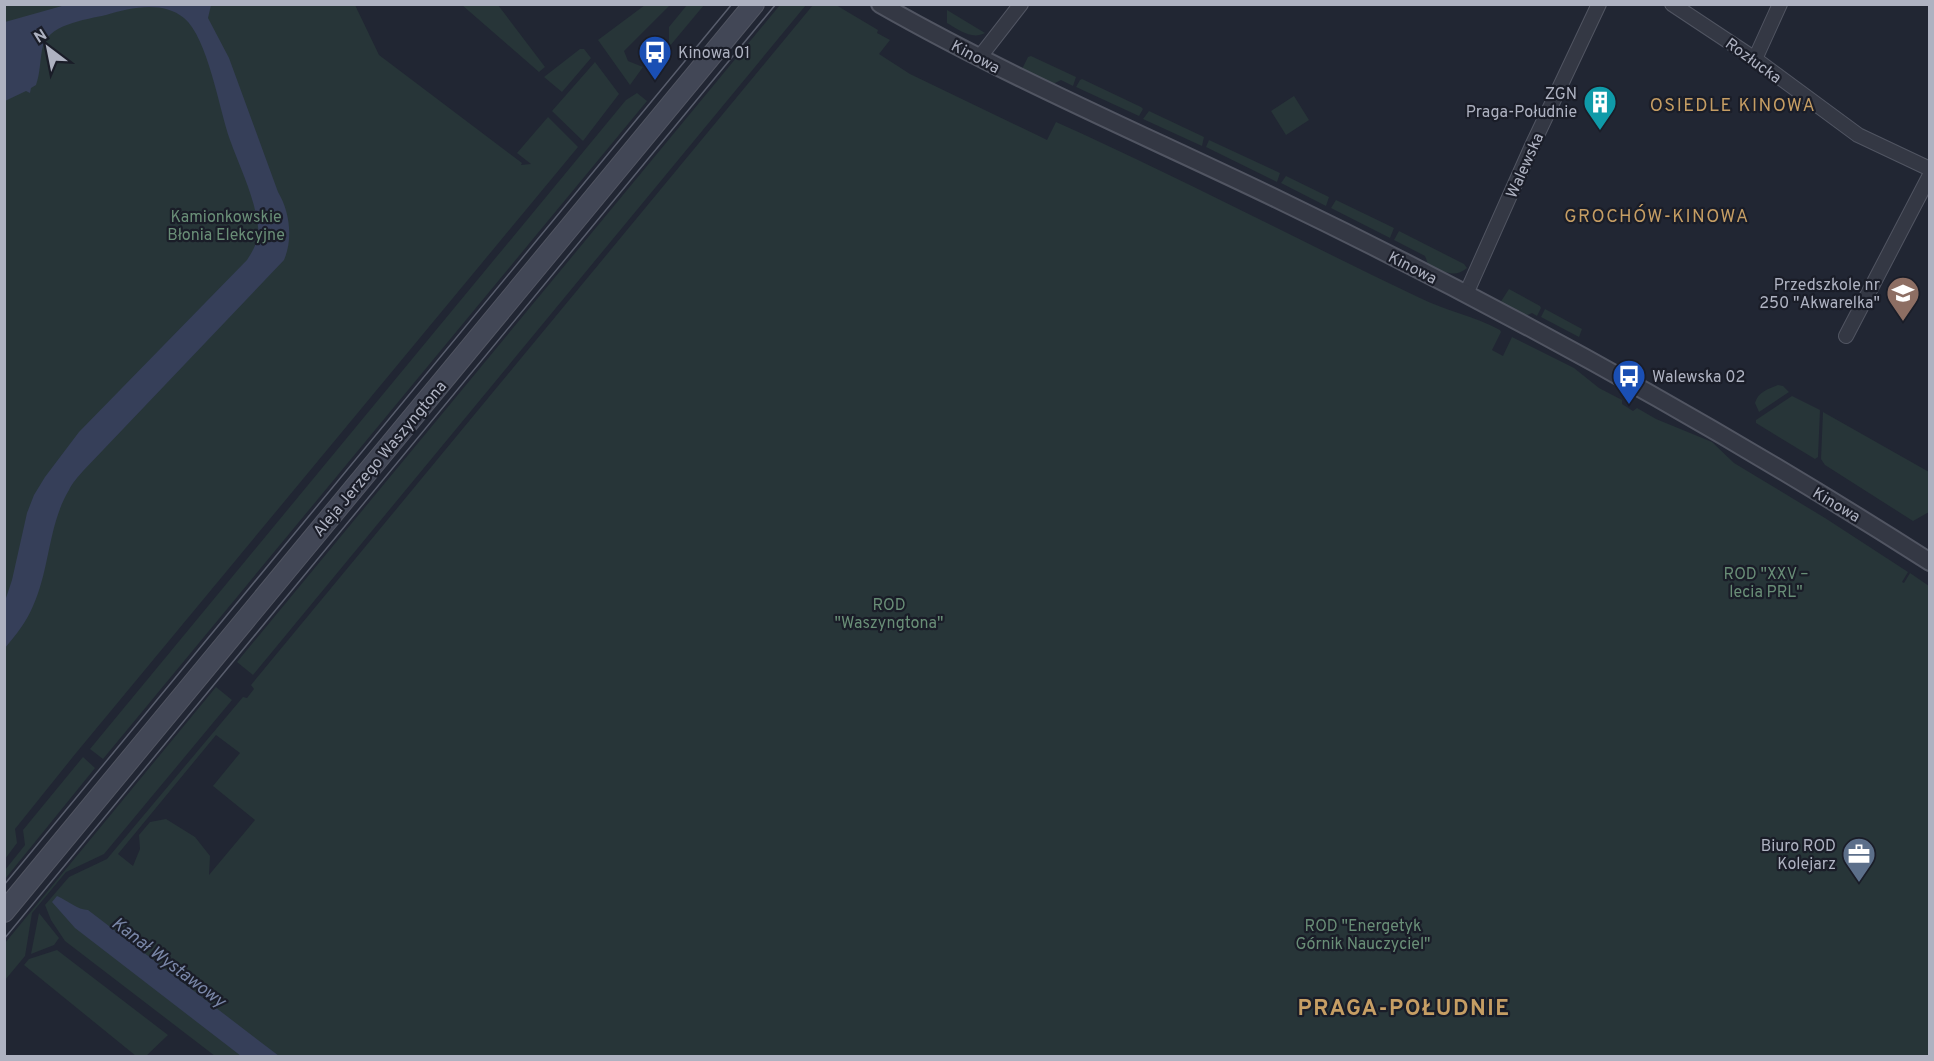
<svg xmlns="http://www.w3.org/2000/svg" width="1934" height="1061" font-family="Overpass,sans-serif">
  <rect width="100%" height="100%" fill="#212633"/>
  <path fill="#273538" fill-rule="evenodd" d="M4 5H355L379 55 514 157 522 163 521 165 531 164 517 153 548 117 578 147 76 753 15 829 17 843 5 859Z
    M462 5H498L545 67 539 72Z
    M645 5H670L624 51 628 61 643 67 630 85 598 40Z
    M687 5H704L669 47V27Z
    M780 5H806L253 675 237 662Z
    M813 5H836L878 30 877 33 890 40 879 54 910 74 1039 136 1047 140 1056 122C1179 177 1298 240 1420 298 1446 311 1475 316 1500 330L1501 332 1492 350 1503 356 1512 337 1574 368 1599 388 1622 400V404L1633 411 1637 408 1656 419 1712 442 1734 463 1825 518 1908 572 1902 582 1904 583 1910 573 1929 586V1056H215L65 941 51 920 45 905 69 877 107 859 243 697 247 698 254 689 251 685ZM216 735 240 753 213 786 255 820 209 875 210 856 195 837 166 819 150 822 139 835 140 849 133 866 118 854Z
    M947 10 985 33C972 40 959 30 947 23Z
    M580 49H584L591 58 562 92 544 77Z
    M1031 56 1076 77 1073 86 1061 80 1053 84 1022 69 1028 57Z
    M595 62 619 94 583 141 552 111Z
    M1082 79 1141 107 1143 109 1139 116 1076 87 1080 80Z
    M637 93 647 101 103 759 90 749 626 100Z
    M1294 96 1309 120 1286 135 1271 111Z
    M1149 111 1204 137 1202 146 1143 119Z
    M1209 140 1280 173 1277 182 1206 147Z
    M1286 176 1329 197 1326 206 1281 183Z
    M1336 200 1394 228 1390 238 1331 208Z
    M1399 231 1464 264 1467 268C1454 279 1442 271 1428 264L1425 256 1394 240Z
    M1509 289 1540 306 1541 308 1537 316 1532 313 1525 316 1500 303Z
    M1545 309 1582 329 1579 337 1541 317Z
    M1778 385 1783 386 1789 392 1759 412 1755 403C1758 392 1768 389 1778 385Z
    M1792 396 1820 410 1818 457 1815 459 1756 423V420Z
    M1823 412 1929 472V512L1913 521 1825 465 1821 459Z
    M216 687 232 700 104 854 66 872 32 913 25 956 5 980V943Z
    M83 757 95 768 5 879V870L25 845 23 830Z
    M39 913 59 938 54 945 31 954Z
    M57 950 168 1035 146 1056H136L24 965 29 959Z"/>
  <path fill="#363f59" d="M69 4 211 5 208 18 229 58 278 192C290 212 293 239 284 260L83 471C78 477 72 483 69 490 48 525 50 569 33 606 27 621 16 635 5 648V601L12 580 27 513 34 495 45 477 79 432 247 260C253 251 260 238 258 227 255 197 240 168 230 140 219 109 208 38 184 18 162 0 130 8 106 15 85 20 46 24 42 50 40 61 40 74 36 85L31 88 30 93 26 91 5 101V22Z
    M57 896C67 900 78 910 88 910L279 1056H241L75 928 52 902Z"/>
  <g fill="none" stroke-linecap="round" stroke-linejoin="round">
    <defs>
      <path id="minor" d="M1672 4 1755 59 1858 135 1930 169
        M979 58 1021 4
        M1755 59 1780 4
        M1466 294 1531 148 1599 4
        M1846 336 1930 175"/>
      <path id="tertiary" d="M880 4C1008 77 1144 135 1277 199 1501 307 1720 428 1930 562"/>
      <path id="secondary" d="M4 912 754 4"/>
    </defs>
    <use href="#minor" stroke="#515562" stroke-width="16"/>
    <use href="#tertiary" stroke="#515562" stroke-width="20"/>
    <use href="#secondary" stroke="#515562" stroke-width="22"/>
    <use href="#minor" stroke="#343844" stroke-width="14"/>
    <use href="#tertiary" stroke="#343844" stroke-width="16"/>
    <use href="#secondary" stroke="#424756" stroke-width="20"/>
    <path stroke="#585d6c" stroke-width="1.5" d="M4 885 732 4
      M4 939 776 4"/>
  </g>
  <defs>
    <symbol id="bus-pin" viewBox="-11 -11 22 30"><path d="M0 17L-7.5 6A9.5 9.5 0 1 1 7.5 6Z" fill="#1a4fb4" stroke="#1a1d28"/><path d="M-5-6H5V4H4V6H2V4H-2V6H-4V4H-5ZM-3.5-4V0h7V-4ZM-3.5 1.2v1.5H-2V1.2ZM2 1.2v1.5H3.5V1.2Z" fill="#fff"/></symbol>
    <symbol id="building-pin" viewBox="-11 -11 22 30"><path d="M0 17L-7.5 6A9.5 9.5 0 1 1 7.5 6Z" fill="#0f9aa8" stroke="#1a1d28"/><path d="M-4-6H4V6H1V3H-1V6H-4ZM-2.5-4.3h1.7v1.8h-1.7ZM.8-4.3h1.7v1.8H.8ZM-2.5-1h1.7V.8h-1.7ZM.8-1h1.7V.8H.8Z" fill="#fff"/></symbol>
    <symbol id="school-pin" viewBox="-11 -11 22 30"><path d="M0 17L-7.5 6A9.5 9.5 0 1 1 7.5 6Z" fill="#8d6e63" stroke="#1a1d28"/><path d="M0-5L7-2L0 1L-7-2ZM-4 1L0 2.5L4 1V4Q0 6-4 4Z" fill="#fff"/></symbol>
    <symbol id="office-pin" viewBox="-11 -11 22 30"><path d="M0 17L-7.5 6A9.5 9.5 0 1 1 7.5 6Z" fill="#5c6f8a" stroke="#1a1d28"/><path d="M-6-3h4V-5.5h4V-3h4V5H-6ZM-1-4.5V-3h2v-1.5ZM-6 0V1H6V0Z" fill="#fff"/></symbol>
  </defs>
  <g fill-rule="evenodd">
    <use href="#bus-pin" x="636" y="33" width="38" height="52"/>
    <use href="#building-pin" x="1581" y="83" width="38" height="52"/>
    <use href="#school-pin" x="1884" y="274" width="38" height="52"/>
    <use href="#bus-pin" x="1610" y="357" width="38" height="52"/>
    <use href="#office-pin" x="1840" y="835" width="38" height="52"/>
  </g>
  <g text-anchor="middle" stroke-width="4.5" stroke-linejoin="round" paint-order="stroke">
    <g font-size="16" fill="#aeb2c1" stroke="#1a1d28" text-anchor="end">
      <text x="678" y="58" text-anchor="start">Kinowa 01</text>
      <text x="1577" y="99">ZGN<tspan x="1577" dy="18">Praga-Południe</tspan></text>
      <text x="1880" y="290">Przedszkole nr<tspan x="1880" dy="18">250 "Akwarelka"</tspan></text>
      <text x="1652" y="382" text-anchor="start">Walewska 02</text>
      <text x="1836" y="851">Biuro ROD<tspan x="1836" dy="18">Kolejarz</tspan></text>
    </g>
    <g font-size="16" fill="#aeb2c1" stroke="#1a1d28">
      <text transform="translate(976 56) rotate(28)" y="6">Kinowa</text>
      <text transform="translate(1754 60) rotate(36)" y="6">Rozłucka</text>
      <text transform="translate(1524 165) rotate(-66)" y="6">Walewska</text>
      <text transform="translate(1413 267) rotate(27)" y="6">Kinowa</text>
      <text transform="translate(379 458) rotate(-50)" y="6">Aleja Jerzego Waszyngtona</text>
      <text transform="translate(1837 504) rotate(31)" y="6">Kinowa</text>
    </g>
    <g font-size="16" fill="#698e77" stroke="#1a1d28">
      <text x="226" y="222">Kamionkowskie<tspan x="226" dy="18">Błonia Elekcyjne</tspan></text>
      <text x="1766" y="579">ROD "XXV –<tspan x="1766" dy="18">lecia PRL"</tspan></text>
      <text x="889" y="610">ROD<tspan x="889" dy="18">"Waszyngtona"</tspan></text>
      <text x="1363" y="931">ROD "Energetyk<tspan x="1363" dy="18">Górnik Nauczyciel"</tspan></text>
    </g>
    <g font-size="18" letter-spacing="1.5" fill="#c69e64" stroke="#1a1d28">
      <text x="1733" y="111">OSIEDLE KINOWA</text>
      <text x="1657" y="222">GROCHÓW-KINOWA</text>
    </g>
    <g font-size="18" font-style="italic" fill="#7986a7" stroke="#1a1d28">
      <text transform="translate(169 962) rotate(37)" y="6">Kanał Wystawowy</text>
    </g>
    <g font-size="22" font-weight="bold" letter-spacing="1.5" fill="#c69e64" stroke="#1a1d28">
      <text x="1404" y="1015">PRAGA-POŁUDNIE</text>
    </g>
  </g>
  <rect width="1934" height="1061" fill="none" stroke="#aeb2c1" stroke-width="12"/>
  <g transform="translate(48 48) rotate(328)" stroke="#1a1d28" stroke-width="4.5" paint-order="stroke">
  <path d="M0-4.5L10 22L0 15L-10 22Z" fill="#aeb2c1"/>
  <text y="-9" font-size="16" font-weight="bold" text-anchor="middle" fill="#aeb2c1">N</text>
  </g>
</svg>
